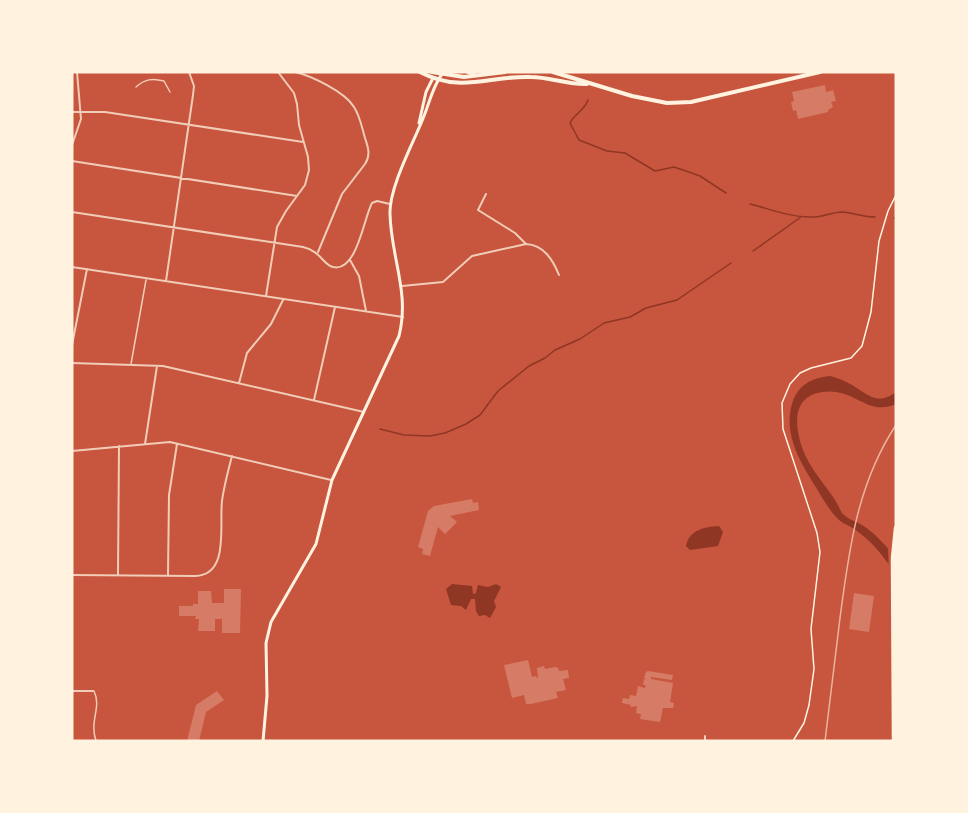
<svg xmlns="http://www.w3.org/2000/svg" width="968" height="813" font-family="'PT Sans',sans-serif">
  <rect width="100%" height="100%" fill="#c8553d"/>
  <path fill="#8f3625" d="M830 376C838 378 845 381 852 385 869 395 877 406 896 392V404C867 417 855 387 822 392 789 397 795 431 805 455 812 470 824 484 833 497 837 502 839 508 842 513 847 519 855 521 862 525 874 532 886 546 895 556L892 734 891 568C883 555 870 540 857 531 851 526 843 524 838 519 829 510 823 499 817 489 801 463 783 435 792 404 798 385 811 378 830 376Z
    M719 526 723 532 718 546 690 550 686 546C689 530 704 527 719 526Z
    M452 584 472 586 473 594 476 593 478 585 488 587 496 584 501 587 494 601 496 607 490 618 485 615 479 616 476 611 475 599H471L466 610 461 606 451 605 446 589Z"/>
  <path fill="#c8553d" d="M888 546 896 553V741H888L891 693 888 636 890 607Z"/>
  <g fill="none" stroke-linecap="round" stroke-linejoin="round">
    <path stroke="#8f3625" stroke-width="1.5" d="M588 100C585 110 575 113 570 123L579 140 607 151 625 153 655 171 674 167 686 171 700 176 726 193
      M750 204C770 209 789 217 810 217 822 218 831 212 842 212 854 213 863 217 875 217
      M894 218 896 219
      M753 251 801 217
      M380 429 404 435 430 436 445 433 466 424 480 415 498 391 529 366 545 358 555 350 580 339 604 323 630 317 646 308 677 300 731 263"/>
  </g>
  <path fill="#d67c66" d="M825 85 826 92 833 90 836 101 831 102 833 107 828 110V112L798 119 796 110 793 111 791 102 794 101 792 92Z
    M472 499 473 503 478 502 479 510 450 516 457 522 445 534 438 527 430 556 422 554 423 549 418 547 428 511 434 506Z
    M224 589H241L240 633H222V619H215V631H198L199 619H195L196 616H179V606H193V604H198V591H211L212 603H224Z
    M854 593 874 596 869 632 849 629Z
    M528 660 532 677 536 676 537 678H538L537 668 544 666 545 669 555 667 558 668 559 671 568 670 569 678 563 679 566 690 556 692 558 698 531 704H526L524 695 512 698 504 665Z
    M648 671 673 675 672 680 651 677V679L673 683 670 702 674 703 673 708H663L660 722 640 719 641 714 636 713 637 706 630 707 631 705 622 703 623 698 629 699 630 695 636 696 638 686 645 688 646 685H643L644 679H647L644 678 646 672Z
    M217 691 224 700 206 712 199 741H187L196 705Z"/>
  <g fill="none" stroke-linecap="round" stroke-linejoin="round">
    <path stroke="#fff3e0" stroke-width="1.5" d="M793 741 804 723 809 705 814 669 811 629 820 552 817 533 783 429 782 403 790 384 800 373 811 368 851 358 862 346 871 312 879 241 888 211 896 195"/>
    <path stroke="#f1ccb7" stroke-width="1.5" d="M136 87C145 79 152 78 164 81L170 92
      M131 364 146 280
      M94 691C102 708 89 720 96 741"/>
    <path stroke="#f1ccb7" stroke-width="2" d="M295 72C312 76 345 92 354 107 360 116 362 128 365 138 368 147 371 155 365 164L342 194 318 252
      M72 112H105L303 142
      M72 145 81 119 77 72
      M72 161 297 196
      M486 194 478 210 515 233 526 244
      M72 212 303 247C321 251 323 265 333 267 357 273 364 217 372 203L377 201 390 204
      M350 260 359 276 366 311
      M72 267 403 317
      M166 281 193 95 194 86 189 72
      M402 286 443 282 472 256 526 244C544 245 553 260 559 275
      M266 296 277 227 286 211 305 185 309 170 308 157 299 125 297 104 294 93 278 72
      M72 345 87 269
      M72 363 163 366 364 412
      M239 383 247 353 271 324 283 300
      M314 400 335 307
      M145 444 157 366
      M72 451 170 442 331 480
      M72 575 195 576C230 575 219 525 222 501 224 486 228 471 232 456
      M118 575 119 446
      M168 575 169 495 177 444
      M72 691H93
      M705 736V741"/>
    <path stroke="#fff3e0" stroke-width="3" d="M467 72 475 75
      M419 123 426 92 433 78
      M263 741 267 696 266 643 271 622 316 544 332 480 399 336C410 292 391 258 390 214 389 187 414 142 424 116 430 101 433 86 442 74"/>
    <path stroke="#fff3e0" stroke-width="4" d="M420 72C462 94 489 75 531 77 549 77 569 85 587 84
      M432 72 464 77 505 72
      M553 72 632 96 667 103 691 102 820 72"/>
    <path stroke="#fff3e0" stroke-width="4.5" d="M894 741 893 558 896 528"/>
    <path stroke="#e9b49f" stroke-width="1.5" d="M825 741C830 700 835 659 840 618 849 550 857 484 896 425"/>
  </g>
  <rect width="968" height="813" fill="none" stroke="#fff3e0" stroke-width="147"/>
</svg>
